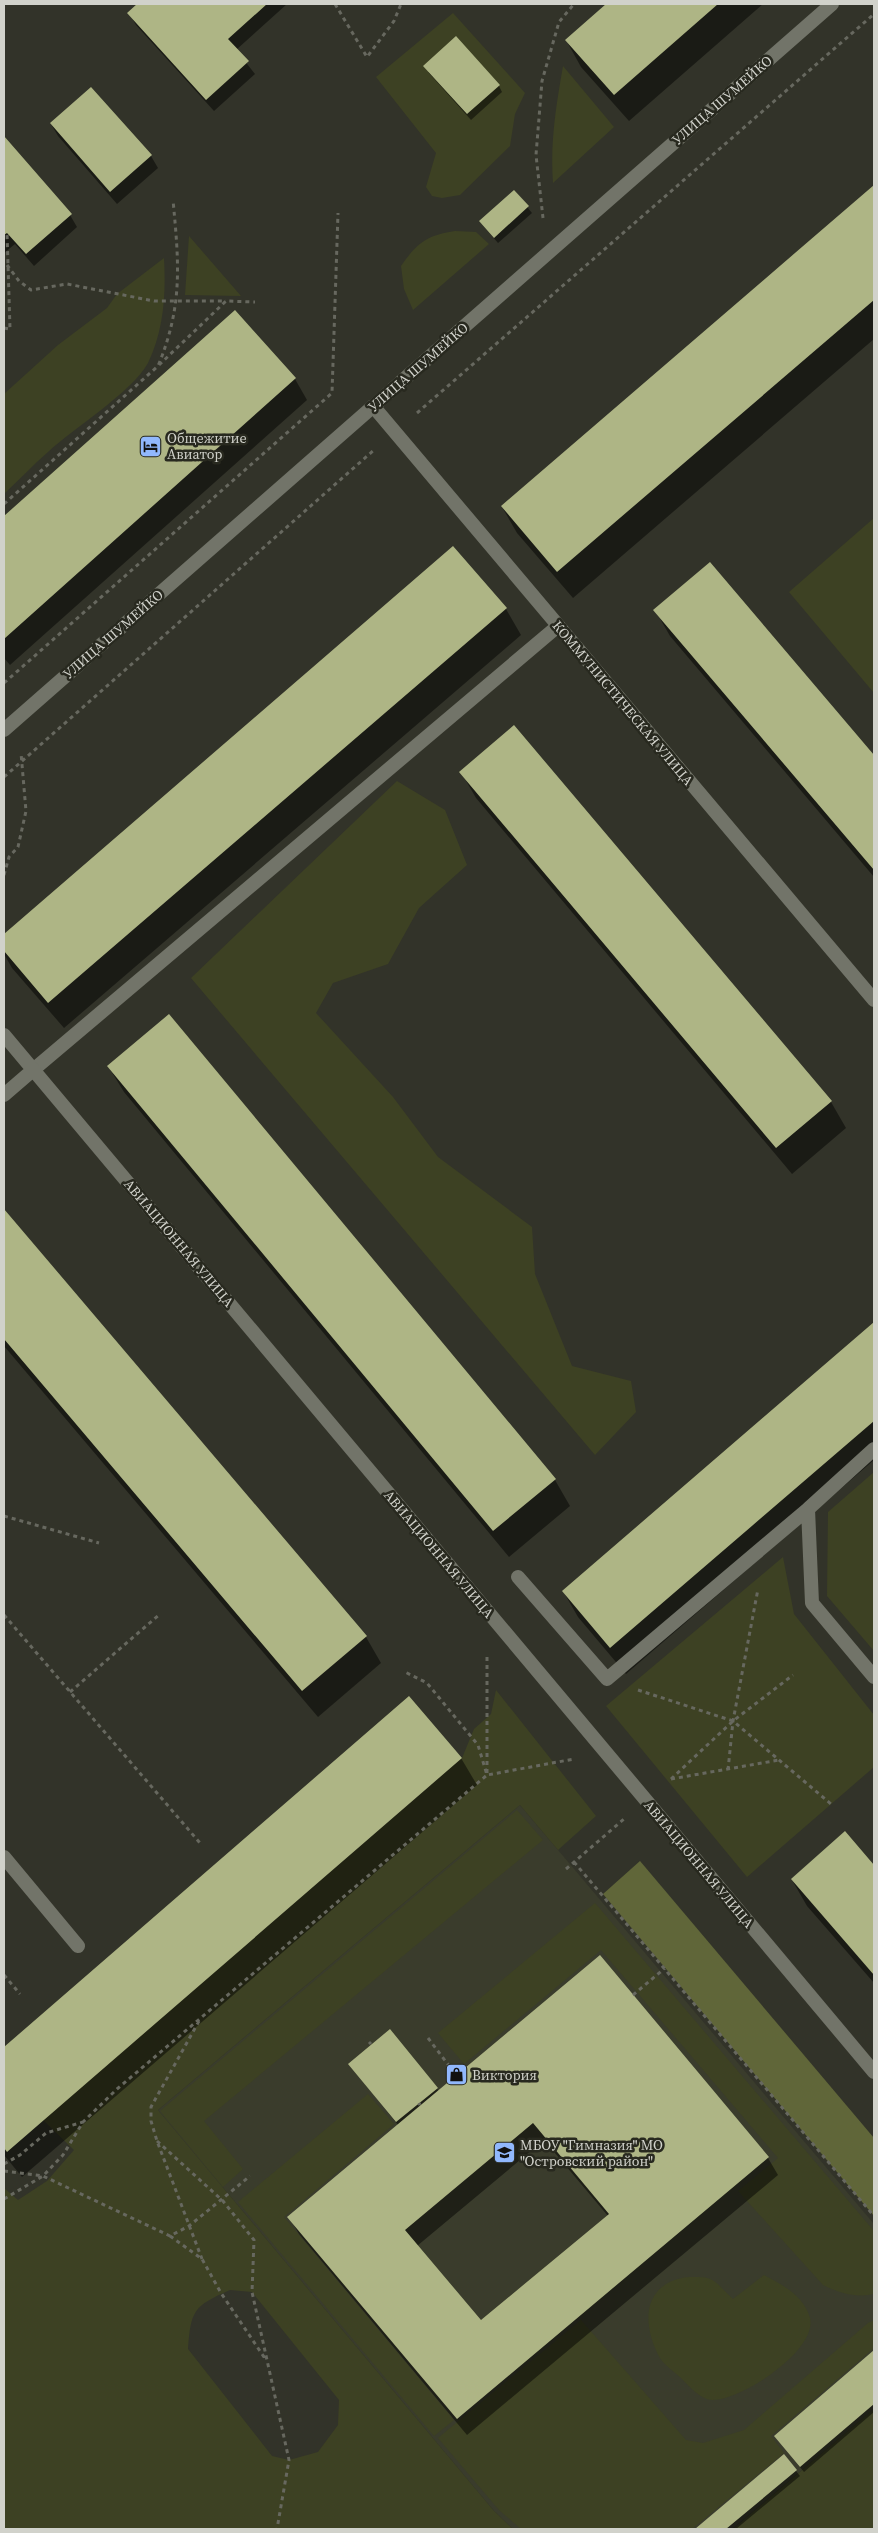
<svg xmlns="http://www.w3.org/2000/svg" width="878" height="2533" font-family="'Source Serif 4',serif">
  <rect width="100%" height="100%" fill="#323329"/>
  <path fill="#3a3c2c" d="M520 1805 874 2224V2409L732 2529H513L494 2511 158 2110Z"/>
  <path fill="#3d4123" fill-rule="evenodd" d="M453 13 525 93 515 114 510 146 460 195 442 198 432 196 426 187 436 153 376 77ZM424 66 500 85 467 114Z
    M563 66 614 127 553 183C550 143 556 106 563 66Z
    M455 231 476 232 489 244 413 310 404 289 401 266C417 243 427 235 455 231Z
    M189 236 241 296 185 295Z
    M164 258C166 294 164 330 148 363 132 392 74 428 48 452 33 465 19 480 4 494V394L58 345 107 308 117 294Z
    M874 518V693L789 592Z
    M397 781 445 810 467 865 419 908 388 964 333 983 316 1013 393 1097 438 1157 532 1227 535 1274 572 1366 631 1381 636 1412 595 1455 191 978Z
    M874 1472V1651L827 1596 828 1512Z
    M783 1557 794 1614 874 1715V1767L747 1877 606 1706Z
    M496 1690 596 1816 558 1850 520 1805 158 2110 494 2511 513 2529H4V2188L18 2200 47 2181 74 2150 43 2120 462 1758 474 1729 491 1714ZM230 2290 252 2292 339 2400 338 2425 318 2452 289 2460 272 2456 188 2349C191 2311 193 2306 230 2290Z
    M517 1810 543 1840 204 2121 243 2169 223 2187 160 2111Z
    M595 1903 874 2231V2294C856 2298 839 2293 823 2285L738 2191 778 2158 601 1950 464 2064 438 2033Z
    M368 2094 394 2124 284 2217 454 2420 434 2436 238 2202Z
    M764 2275C783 2285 804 2296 810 2318 818 2350 741 2401 712 2400 700 2399 690 2387 682 2379 675 2372 665 2366 660 2358 641 2324 642 2282 689 2277 696 2277 708 2276 714 2281 721 2286 727 2294 733 2299Z
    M581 2320 686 2440 703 2443 744 2430 868 2323 874 2320V2348L771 2436 784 2453 692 2529H521L499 2510 438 2438Z
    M874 2409V2529H732H733Z"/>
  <path fill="#606639" d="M640 1861 874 2138V2216L603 1894Z"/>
  <path fill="#0007" fill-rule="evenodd" d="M139 4H287L236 50 255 74 214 111 136 25 129 13Z
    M608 4H763L629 121 581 67 566 40Z
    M428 72 499 86 502 92 471 120Z
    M91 88 151 156 158 168 117 204 58 136 51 124Z
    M4 138 70 215 77 227 34 266 15 244 4 253Z
    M874 187V339L573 598 517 533 502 507Z
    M514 191 532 213 498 243 480 222Z
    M235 312 295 379 307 400 10 665 4 658V518Z
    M453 548 506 609 521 635 64 1028 12 968 4 954V935Z
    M710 563 874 757V877L670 636 655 610Z
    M461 772 831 1102 846 1128 792 1174 476 798Z
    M169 1016 555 1480 570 1506 509 1557 124 1092 108 1066Z
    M4 1210 366 1637 381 1663 318 1717 4 1346Z
    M874 1324V1460L626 1674 578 1617 563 1591Z
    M409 1698 461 1758 477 1785 22 2177 4 2155V2048Z
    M845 1833 874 1867V1983L807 1906 792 1880Z
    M349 2064 437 2088 439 2092 768 2158 778 2175 467 2435 299 2234 289 2217 398 2125ZM544 2140 608 2216 481 2322 417 2246Z
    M874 2352V2412L804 2472 775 2437Z
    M784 2456 800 2476 736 2529H697Z"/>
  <path fill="#aeb585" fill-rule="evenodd" d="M137 4H267L228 39 249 61 206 100 127 13Z
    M606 4H718L614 95 565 40Z
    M456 36 500 85 467 114 423 66Z
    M91 87 152 155 110 192 50 123Z
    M4 136 72 214 26 254 7 233 4 235Z
    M874 185V300L557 572 501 506Z
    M514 190 529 206 494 238 479 221Z
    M235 310 296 378 4 639V516Z
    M453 546 507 608 48 1003 4 951V934Z
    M710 562 874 755V870L653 610Z
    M514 725 832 1101 776 1148 459 772Z
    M169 1014 556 1479 493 1531 107 1066Z
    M4 1209 367 1636 302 1691 4 1339Z
    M874 1322V1421L610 1648 562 1591Z
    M409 1696 462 1758 7 2152 4 2148V2047Z
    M845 1831 874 1865V1975L791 1879Z
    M600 1955 769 2157 457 2419 287 2217ZM533 2123 609 2214 481 2320 405 2230Z
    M390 2029 438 2088 396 2122 348 2064Z
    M874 2350V2404L800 2467 774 2436Z
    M784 2454 797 2470 726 2529H695Z"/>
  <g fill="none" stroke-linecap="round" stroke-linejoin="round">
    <path stroke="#67685f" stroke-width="3" stroke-dasharray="4 4" stroke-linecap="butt" d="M335 4 367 57 394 21 401 4
      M543 218 536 155 542 81 559 22 574 4
      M7 265 19 281 31 290 67 284 154 301H226
      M4 328 10 329 7 233
      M159 365 226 301 255 302
      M417 413 874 14
      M4 504 158 366C183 306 179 264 173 200
      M4 683 332 393 338 213
      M4 777 374 450
      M4 875 9 857 18 847 26 811 21 753
      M4 1516 99 1543
      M4 1615 200 1843
      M487 1657V1775L574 1759
      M638 1690 733 1721 831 1804
      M70 1692 160 1614
      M728 1770 733 1721 758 1589
      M671 1779 733 1721 793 1675
      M671 1779 779 1760
      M574 1862 874 2216
      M566 1869 624 1819
      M4 1975 20 1994
      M633 1995 665 1968
      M199 2021 151 2107V2121L157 2141 202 2259
      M428 2038 456 2075
      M369 2042 371 2044
      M419 2103 420 2105
      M157 2141 223 2201 254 2240 252 2292 289 2460 277 2529
      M4 2164 20 2155 46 2133 83 2122
      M4 2171 43 2176 170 2236 189 2226 250 2176
      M4 2199 43 2176 63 2155 83 2122 117 2089 487 1775 478 1745 427 1683 405 1672
      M170 2236 202 2259 221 2293 266 2360"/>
    <path stroke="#727469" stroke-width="14" d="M33 1070 558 626
      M808 1509 812 1603 874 1677
      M518 1577 607 1679 808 1509 874 1449
      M4 1857 78 1946"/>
    <path stroke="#727469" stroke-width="14" d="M4 730 832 4"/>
    <path stroke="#727469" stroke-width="14" d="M373 406 874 1000
      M4 1035 874 2072
      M4 1095 33 1070"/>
  </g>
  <defs>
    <symbol id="hotel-square" viewBox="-11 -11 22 22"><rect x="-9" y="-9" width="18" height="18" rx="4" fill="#91b8fd" stroke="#28291f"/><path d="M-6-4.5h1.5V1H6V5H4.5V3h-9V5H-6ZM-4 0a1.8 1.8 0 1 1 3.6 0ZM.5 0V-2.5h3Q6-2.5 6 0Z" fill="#111"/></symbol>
    <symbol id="shop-square" viewBox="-11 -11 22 22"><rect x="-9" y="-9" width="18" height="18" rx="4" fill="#91b8fd" stroke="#28291f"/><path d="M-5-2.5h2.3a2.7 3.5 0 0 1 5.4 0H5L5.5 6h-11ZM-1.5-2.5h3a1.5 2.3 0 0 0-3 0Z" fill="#111"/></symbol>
    <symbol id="school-square" viewBox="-11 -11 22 22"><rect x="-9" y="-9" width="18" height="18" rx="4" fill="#91b8fd" stroke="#28291f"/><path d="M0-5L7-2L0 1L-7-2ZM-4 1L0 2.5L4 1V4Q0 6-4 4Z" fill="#111"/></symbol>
  </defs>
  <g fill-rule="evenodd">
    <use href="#hotel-square" x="138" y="434" width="25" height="25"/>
    <use href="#shop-square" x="444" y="2062" width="25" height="25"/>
    <use href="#school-square" x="492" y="2140" width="25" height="25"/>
  </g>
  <g text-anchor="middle" stroke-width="5" stroke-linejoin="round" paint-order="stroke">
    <g font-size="14" fill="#d1d2cb" stroke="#28291f">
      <text transform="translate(722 100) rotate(-41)" y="5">УЛИЦА ШУМЕЙКО</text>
      <text transform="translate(418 367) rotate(-41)" y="5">УЛИЦА ШУМЕЙКО</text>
      <text transform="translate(113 634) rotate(-41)" y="5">УЛИЦА ШУМЕЙКО</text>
      <text transform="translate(623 703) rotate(50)" y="5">КОММУНИСТИЧЕСКАЯ УЛИЦА</text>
      <text transform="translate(179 1243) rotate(50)" y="5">АВИАЦИОННАЯ УЛИЦА</text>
      <text transform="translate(439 1554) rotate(50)" y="5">АВИАЦИОННАЯ УЛИЦА</text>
      <text transform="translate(699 1864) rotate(50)" y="5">АВИАЦИОННАЯ УЛИЦА</text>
    </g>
    <g font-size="14" fill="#d1d2cb" stroke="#28291f" text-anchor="start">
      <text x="167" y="443">Общежитие<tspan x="167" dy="16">Авиатор</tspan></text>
      <text x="472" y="2080">Виктория</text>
      <text x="520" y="2150">МБОУ "Гимназия" МО<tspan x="520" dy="16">"Островский район"</tspan></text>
    </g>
  </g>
  <rect width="878" height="2533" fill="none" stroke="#d1d2cb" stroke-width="10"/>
</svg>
